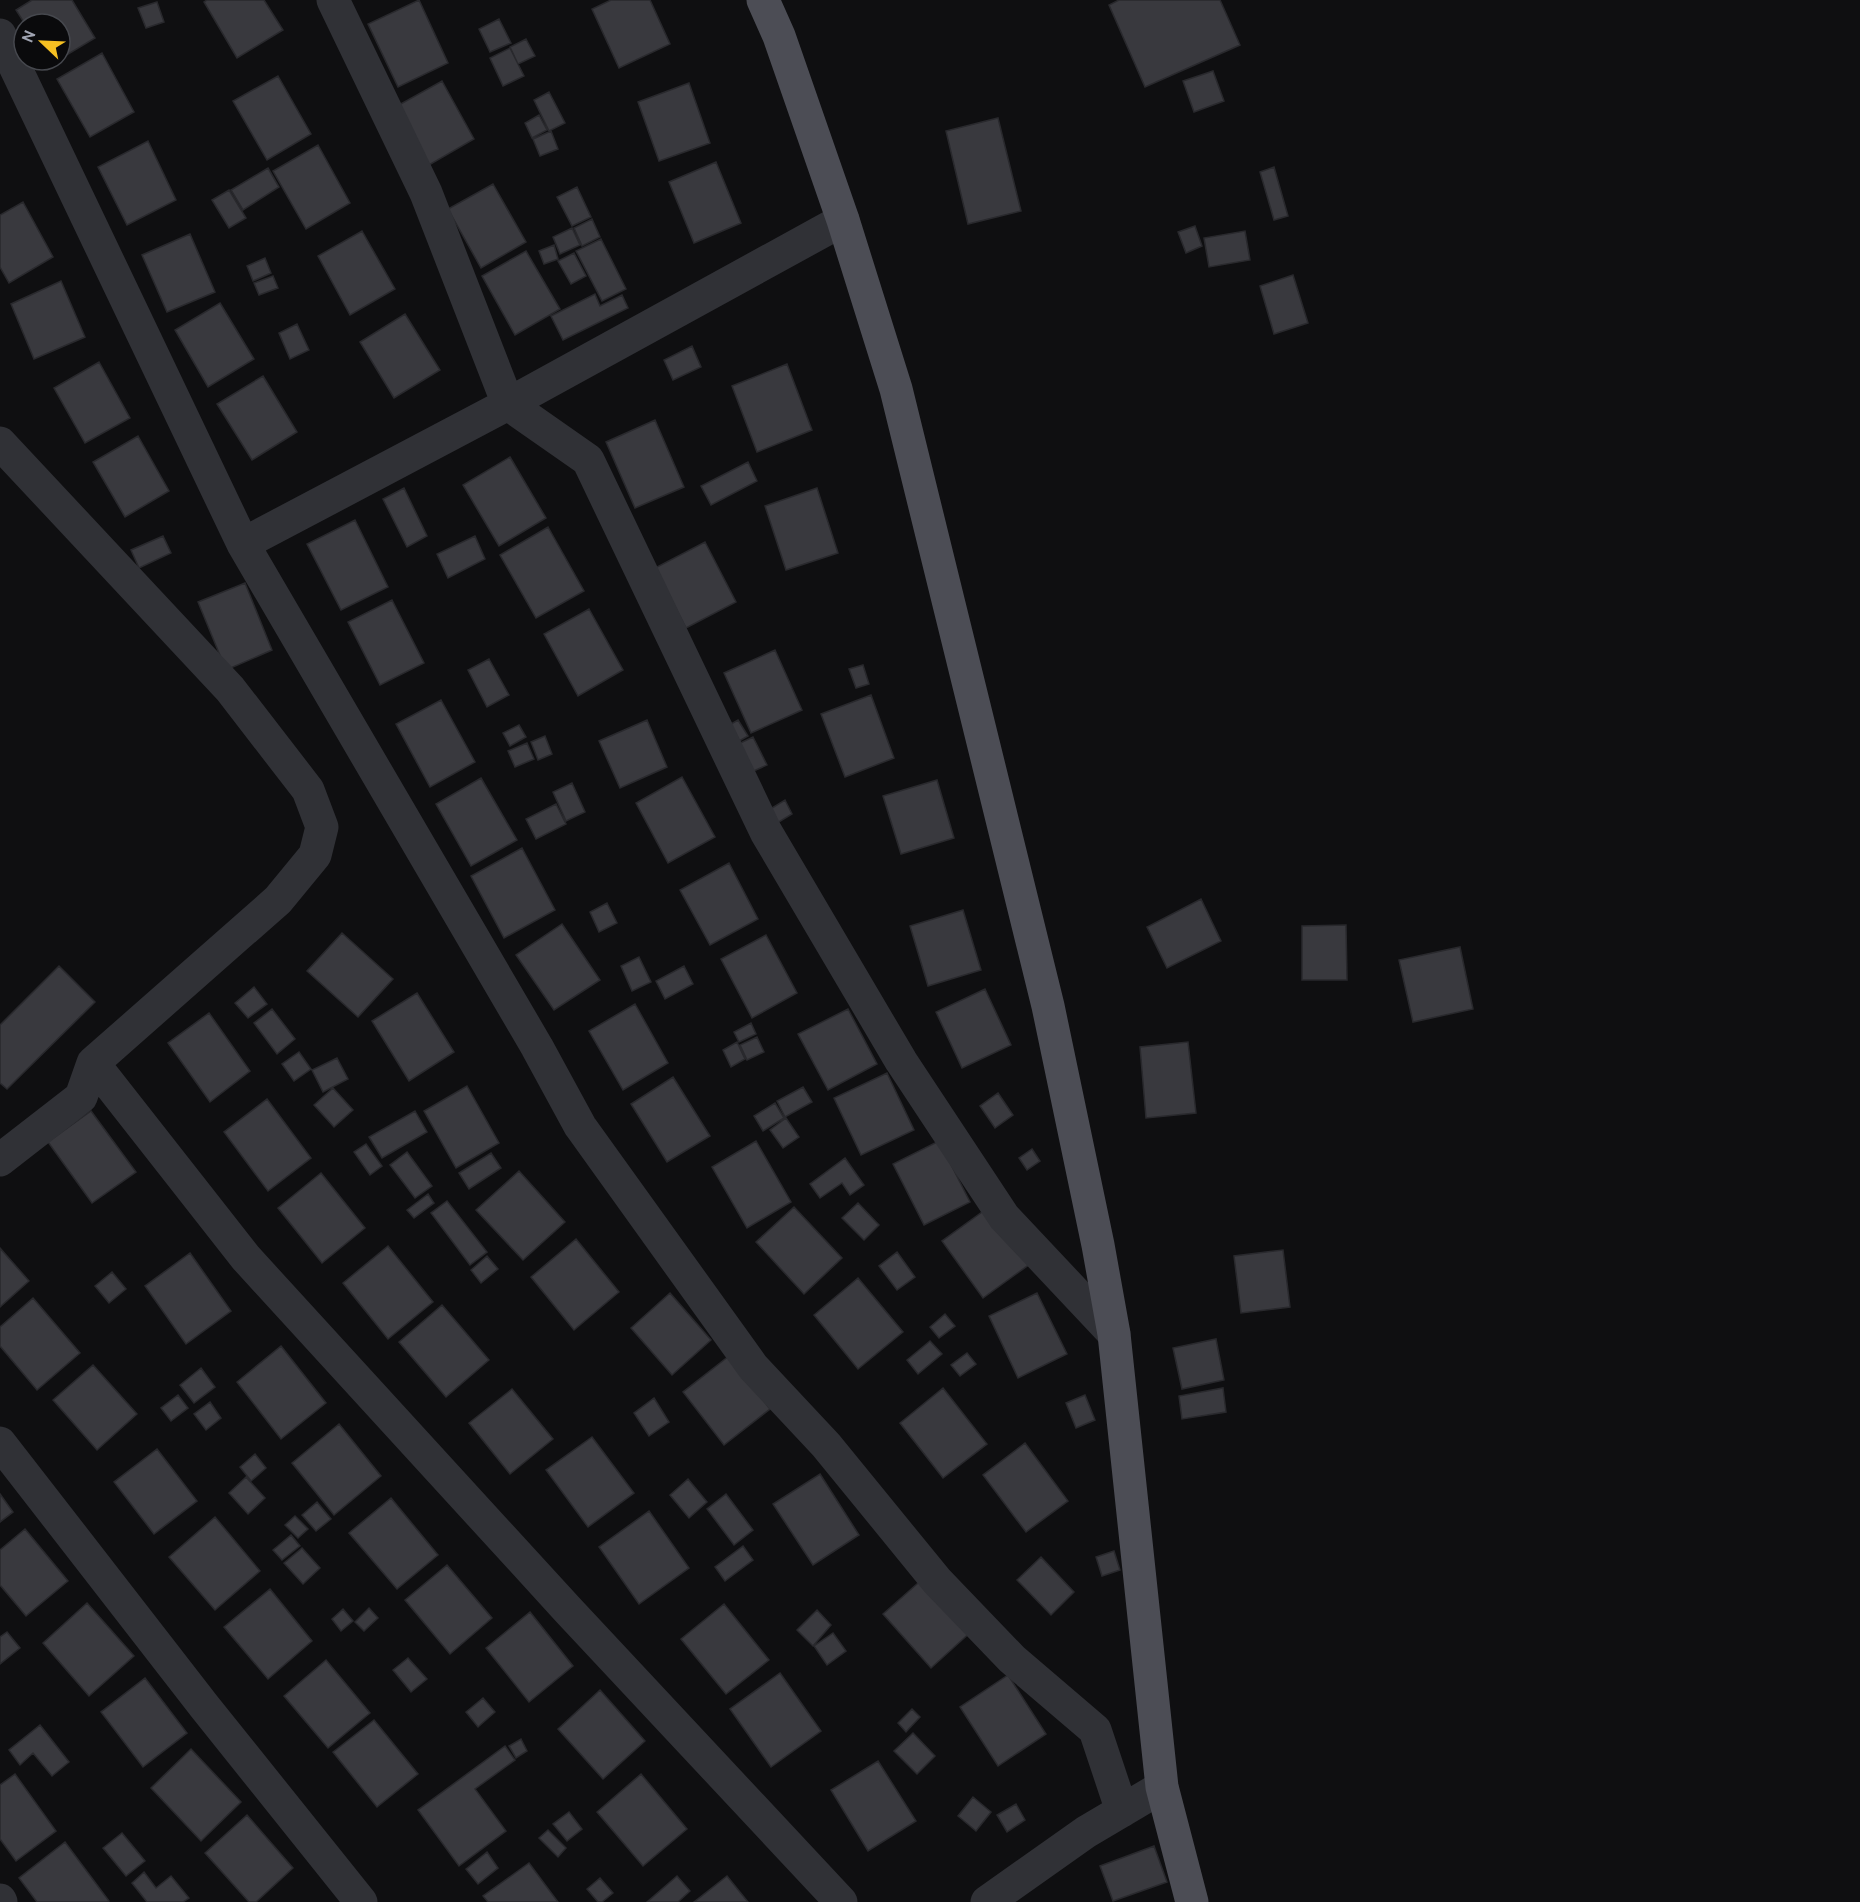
<svg xmlns="http://www.w3.org/2000/svg" width="1860" height="1902" font-family="Cabin,sans-serif">
  <rect width="100%" height="100%" fill="#0f0f11"/>
  <path fill="#39393e" stroke="#29292d" stroke-width="1.5" d="M32 0H72L95 38 60 59V24H25L16 10Z
    M207 0H264L283 30 237 58 204 2Z
    M419 0 448 63 398 87 368 24Z
    M611 0H650L670 44 619 68 592 9Z
    M1119 0H1220L1240 45 1145 87 1109 5Z
    M157 2 164 22 146 28 138 8Z
    M499 19 511 43 490 52 479 29Z
    M526 39 535 56 518 64 510 47Z
    M510 48 524 76 503 86 490 58Z
    M102 53 134 112 90 137 57 79Z
    M1213 71 1224 101 1194 112 1183 81Z
    M278 76 311 134 267 160 233 101Z
    M442 81 474 139 429 165 397 106Z
    M689 83 710 143 659 161 638 102Z
    M549 92 565 123 549 131 534 100Z
    M539 115 547 130 532 138 525 123Z
    M998 118 1021 211 968 224 946 131Z
    M551 131 558 149 540 156 533 139Z
    M148 141 176 200 127 225 98 167Z
    M318 145 350 203 306 229 273 171Z
    M716 162 741 223 694 243 669 182Z
    M1274 167 1288 216 1274 220 1260 172Z
    M268 168 279 187 243 210 231 190Z
    M493 184 526 242 481 268 448 209Z
    M577 187 591 217 572 226 557 197Z
    M229 190 246 218 229 228 212 200Z
    M23 202 53 257 9 283 0 267V215Z
    M592 219 600 237 582 246 574 228Z
    M1195 226 1202 246 1186 253 1178 232Z
    M572 228 580 245 560 254 553 237Z
    M362 231 395 289 350 315 318 256Z
    M1245 231 1250 260 1209 267 1204 238Z
    M190 234 215 292 167 312 142 255Z
    M601 239 626 289 602 301 576 251Z
    M554 245 558 259 544 264 539 251Z
    M526 251 560 309 515 335 482 276Z
    M574 253 586 276 571 284 558 261Z
    M265 258 271 273 253 281 247 266Z
    M1293 275 1308 323 1274 334 1260 286Z
    M273 276 278 288 259 295 254 283Z
    M61 281 85 337 34 359 11 304Z
    M595 294 600 306 622 295 628 308 563 340 551 316Z
    M220 303 254 359 208 387 175 330Z
    M405 314 440 370 394 398 360 342Z
    M297 324 309 350 290 359 279 333Z
    M692 346 701 367 673 380 664 360Z
    M99 362 130 418 85 443 54 388Z
    M787 364 812 430 757 452 732 386Z
    M263 376 297 432 252 460 217 404Z
    M655 420 684 487 635 508 606 442Z
    M138 436 169 491 125 517 93 462Z
    M510 457 546 518 499 546 463 485Z
    M748 462 757 481 711 505 701 486Z
    M404 488 427 536 407 547 383 499Z
    M817 488 838 553 786 570 765 506Z
    M355 520 388 587 341 610 307 544Z
    M548 527 584 591 536 618 500 555Z
    M163 536 171 553 139 568 131 550Z
    M475 536 485 559 448 578 437 554Z
    M705 542 736 602 686 628 655 568Z
    M245 583 272 650 226 670 198 602Z
    M392 600 424 663 380 685 348 622Z
    M589 609 623 670 578 696 544 634Z
    M775 650 802 710 751 733 724 673Z
    M489 659 509 695 487 707 468 670Z
    M863 665 869 684 856 688 849 669Z
    M871 695 894 758 845 777 821 714Z
    M441 700 475 762 430 787 396 724Z
    M647 720 667 767 620 788 599 741Z
    M738 720 748 736 734 744 724 728Z
    M519 725 526 737 510 746 503 733Z
    M545 736 552 754 538 760 531 742Z
    M753 737 767 765 747 774 734 746Z
    M527 743 534 759 515 767 508 751Z
    M682 777 715 837 668 863 636 803Z
    M481 778 517 840 471 866 436 804Z
    M937 780 954 838 901 854 883 796Z
    M572 783 585 812 566 821 553 792Z
    M785 800 792 814 774 825 767 811Z
    M556 804 566 824 536 839 526 819Z
    M522 848 555 910 504 938 471 876Z
    M729 863 758 919 710 945 680 890Z
    M1201 899 1221 941 1167 968 1147 927Z
    M607 903 617 923 599 932 590 912Z
    M963 910 981 970 928 986 910 926Z
    M562 924 600 980 554 1010 516 955Z
    M1346 925 1347 980H1302V926Z
    M342 933 393 979 358 1017 307 971Z
    M766 935 797 993 752 1018 721 959Z
    M1460 947 1473 1009 1413 1022 1399 960Z
    M639 957 651 982 632 991 621 966Z
    M59 966 95 1002 7 1089 0 1083V1025Z
    M684 966 693 984 665 999 656 981Z
    M254 987 267 1004 248 1018 235 1003Z
    M985 989 1011 1045 962 1068 936 1012Z
    M417 993 454 1052 409 1081 372 1021Z
    M635 1004 668 1063 623 1090 589 1031Z
    M272 1009 295 1039 277 1054 254 1023Z
    M848 1009 877 1064 828 1090 798 1034Z
    M209 1013 250 1071 210 1102 168 1043Z
    M751 1023 756 1034 739 1042 734 1032Z
    M757 1037 764 1052 747 1060 740 1045Z
    M737 1042 745 1059 731 1067 723 1050Z
    M1188 1042 1196 1113 1146 1118 1140 1047Z
    M299 1052 311 1069 294 1081 282 1064Z
    M337 1058 348 1079 323 1092 312 1070Z
    M887 1073 914 1130 861 1155 834 1098Z
    M673 1077 710 1136 667 1162 631 1104Z
    M467 1086 499 1143 456 1168 424 1111Z
    M803 1087 812 1102 785 1117 777 1101Z
    M333 1088 353 1110 334 1127 314 1105Z
    M998 1093 1013 1115 995 1128 980 1106Z
    M267 1099 311 1158 268 1191 224 1132Z
    M775 1103 784 1118 763 1131 754 1116Z
    M91 1111 136 1172 92 1203 48 1142Z
    M415 1111 427 1132 382 1158 369 1137Z
    M786 1118 799 1137 783 1148 770 1130Z
    M756 1141 791 1202 747 1228 712 1167Z
    M939 1141 970 1202 924 1225 893 1164Z
    M366 1144 382 1166 370 1175 354 1152Z
    M1032 1149 1040 1161 1027 1170 1019 1158Z
    M407 1152 432 1186 415 1198 390 1165Z
    M491 1153 501 1168 469 1189 459 1173Z
    M845 1158 864 1185 850 1195 842 1183 820 1198 810 1184Z
    M519 1171 565 1222 523 1260 476 1210Z
    M321 1173 365 1228 322 1263 278 1208Z
    M428 1194 434 1203 414 1218 407 1210Z
    M447 1201 487 1252 470 1265 431 1213Z
    M858 1203 879 1225 864 1240 842 1218Z
    M794 1207 842 1258 804 1294 756 1242Z
    M989 1207 1030 1264 983 1298 942 1241Z
    M576 1239 619 1292 574 1330 531 1277Z
    M388 1246 433 1302 388 1339 343 1283Z
    M0 1248 29 1281 0 1307Z
    M1283 1250 1290 1307 1241 1313 1234 1256Z
    M897 1252 915 1277 897 1290 879 1266Z
    M190 1253 231 1311 186 1344 145 1286Z
    M487 1256 498 1269 481 1283 471 1270Z
    M112 1272 126 1289 109 1303 95 1286Z
    M858 1278 903 1332 858 1369 814 1315Z
    M670 1293 711 1340 672 1375 631 1328Z
    M1037 1293 1067 1354 1018 1378 989 1316Z
    M33 1298 80 1353 37 1390 0 1346V1327Z
    M442 1305 489 1360 446 1397 399 1342Z
    M945 1314 955 1326 939 1338 930 1327Z
    M1216 1339 1224 1380 1182 1389 1173 1348Z
    M930 1341 942 1354 918 1374 907 1360Z
    M281 1346 326 1403 281 1439 237 1382Z
    M967 1353 976 1364 960 1376 951 1365Z
    M729 1356 770 1409 724 1445 683 1392Z
    M93 1365 137 1414 97 1450 53 1400Z
    M201 1368 215 1387 194 1403 180 1385Z
    M943 1388 987 1444 943 1478 900 1423Z
    M1223 1388 1226 1412 1182 1419 1179 1396Z
    M512 1389 553 1439 510 1474 469 1423Z
    M178 1395 188 1408 171 1421 161 1408Z
    M1085 1395 1095 1420 1076 1428 1066 1403Z
    M654 1398 669 1422 649 1436 634 1413Z
    M210 1402 221 1418 206 1430 194 1414Z
    M339 1424 381 1476 334 1515 292 1463Z
    M592 1437 634 1493 588 1527 546 1470Z
    M1025 1443 1068 1501 1026 1532 983 1475Z
    M157 1449 197 1501 154 1534 114 1482Z
    M255 1454 266 1468 251 1481 240 1467Z
    M820 1474 859 1535 813 1565 773 1504Z
    M246 1477 265 1498 248 1514 229 1493Z
    M688 1479 707 1502 689 1518 670 1495Z
    M0 1494 13 1512 0 1522Z
    M726 1494 753 1530 734 1545 707 1509Z
    M391 1498 438 1555 397 1589 349 1533Z
    M317 1502 331 1519 316 1531 302 1515Z
    M649 1511 689 1568 639 1604 599 1547Z
    M295 1516 308 1529 298 1538 285 1525Z
    M215 1517 260 1571 215 1610 169 1557Z
    M25 1529 68 1581 26 1616 0 1585V1550Z
    M291 1535 300 1546 282 1560 273 1550Z
    M743 1546 753 1560 725 1581 715 1567Z
    M302 1548 320 1568 303 1584 284 1563Z
    M1114 1551 1120 1570 1102 1576 1096 1557Z
    M1041 1557 1074 1592 1051 1615 1017 1580Z
    M447 1565 492 1618 450 1654 405 1600Z
    M926 1576 973 1630 931 1668 883 1614Z
    M270 1589 312 1641 268 1679 224 1627Z
    M87 1603 134 1656 89 1696 43 1643Z
    M724 1604 769 1660 726 1694 681 1639Z
    M369 1608 378 1618 364 1631 355 1622Z
    M343 1609 353 1621 341 1631 332 1619Z
    M817 1610 831 1625 813 1646 797 1630Z
    M530 1612 573 1666 529 1702 486 1648Z
    M7 1632 20 1648 0 1664V1637Z
    M833 1633 846 1651 827 1665 814 1646Z
    M408 1658 427 1679 411 1692 393 1670Z
    M326 1660 370 1713 328 1748 284 1696Z
    M780 1673 821 1731 771 1767 730 1709Z
    M1008 1675 1046 1734 998 1766 960 1707Z
    M145 1678 187 1733 143 1767 101 1712Z
    M600 1690 645 1741 603 1779 558 1729Z
    M483 1698 495 1712 478 1727 466 1712Z
    M912 1709 920 1717 906 1732 898 1723Z
    M374 1720 418 1774 377 1807 333 1752Z
    M40 1725 69 1762 52 1776 33 1753 20 1765 9 1750Z
    M913 1733 935 1756 917 1774 894 1751Z
    M521 1739 527 1751 516 1758 509 1746Z
    M505 1746 515 1760 475 1789 506 1831 459 1866 418 1810Z
    M191 1749 241 1802 201 1841 151 1788Z
    M878 1761 916 1821 868 1851 831 1790Z
    M15 1774 56 1831 16 1861 0 1839V1785Z
    M641 1774 687 1829 643 1866 597 1812Z
    M973 1797 991 1812 976 1831 958 1816Z
    M1016 1804 1025 1820 1007 1832 997 1815Z
    M569 1812 582 1829 567 1841 553 1824Z
    M247 1815 293 1868 256 1902H249L205 1853Z
    M548 1830 566 1848 558 1857 539 1838Z
    M122 1833 145 1861 126 1876 103 1848Z
    M65 1842 109 1901 107 1902H37L19 1878Z
    M1154 1846 1167 1882 1113 1901 1100 1866Z
    M487 1852 498 1868 478 1884 466 1869Z
    M529 1863 558 1902H488L483 1896Z
    M144 1872 156 1888 171 1876 189 1898 183 1902H147L132 1883Z
    M677 1876 690 1891 678 1902H647Z
    M727 1876 748 1902H694Z
    M600 1878 613 1893 602 1902H598L587 1889Z"/>
  <g fill="none" stroke-linecap="round" stroke-linejoin="round">
    <path stroke="#303136" stroke-width="33" d="M333 0 426 193 508 404 588 460 766 832 901 1061 1004 1217 1114 1334
      M0 35 243 544 537 1047 580 1126 753 1367 826 1445 937 1581 1012 1659 1095 1730 1122 1811
      M0 443 230 689 308 790 322 827 315 855 278 900 93 1063 81 1097 0 1160
      M243 544 508 404 843 220
      M93 1063 246 1258 568 1610 841 1902
      M0 1443 204 1706 361 1902
      M0 1900 1 1902
      M987 1902 1086 1832 1162 1787"/>
    <path stroke="#4c4d55" stroke-width="33" d="M763 0 779 36 843 220 896 389 1048 1006 1098 1245 1114 1334 1162 1787 1192 1902"/>
  </g>
  <g transform="translate(42 42) rotate(293)"><circle r="28" fill="#0a0a0c" stroke="#46484e" stroke-width="1.5"/>
  <path d="M0-4.5L10 22L0 15L-10 22Z" fill="#f6c022"/>
  <text y="-9" font-size="16" font-weight="bold" text-anchor="middle" fill="#a0a4b2">N</text>
  </g>
</svg>
